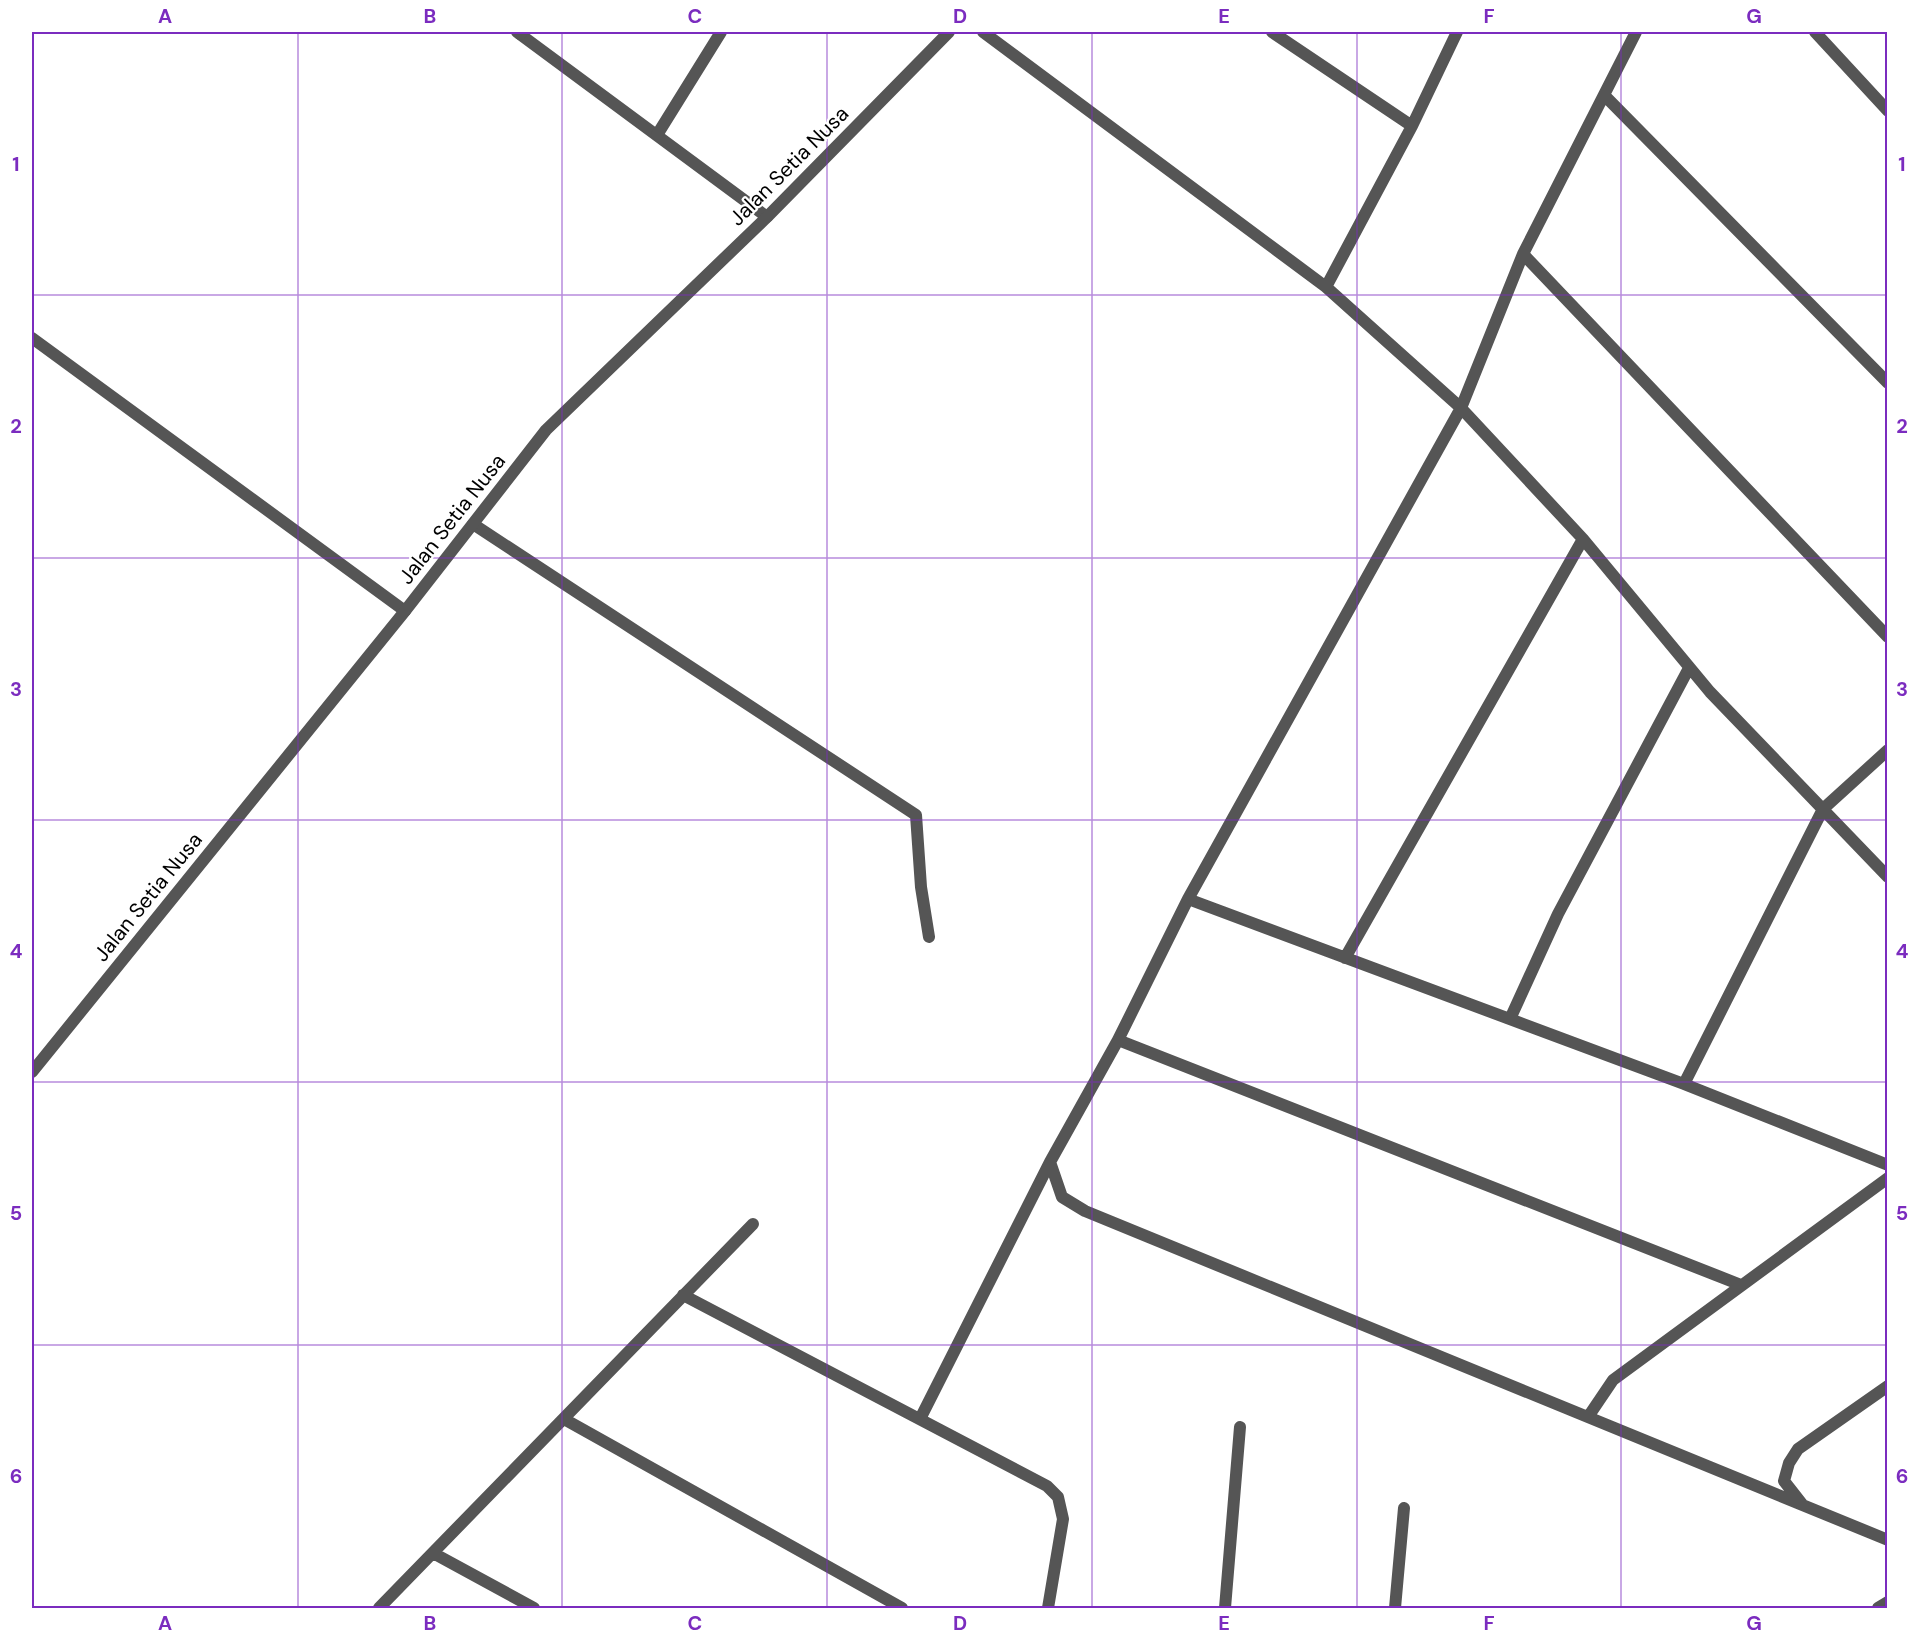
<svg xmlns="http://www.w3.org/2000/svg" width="1919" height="1640" font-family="'DM Sans',sans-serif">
  <rect width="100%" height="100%" fill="#fff"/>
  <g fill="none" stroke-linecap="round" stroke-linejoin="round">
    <path stroke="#555" stroke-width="12" d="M517 32 767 217
      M473 524 916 815 921 887 929 937"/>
    <path stroke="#555" stroke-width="12" d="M983 32 1326 287 1461 408 1583 539 1710 692 1888 877
      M1272 32 1412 126
      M1636 32 1523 254 1461 408 1188 899 1118 1040 1050 1162 1062 1197 1085 1211 1888 1540
      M1815 32 1888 111
      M520 34 522 32
      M1604 95 1888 383
      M657 135 721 32
      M1523 254 1888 637
      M1326 287 1412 126 1457 32
      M32 338 405 611
      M1888 750 1823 809 1684 1084 1888 1165
      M1188 899 1684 1084
      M1345 958 1583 539
      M1510 1019 1558 914 1689 668
      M1118 1040 1741 1285
      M683 1295 1047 1486 1058 1497 1063 1519 1048 1608
      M1588 1417 1613 1380 1888 1178
      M564 1419 902 1608
      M920 1419 1050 1162
      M1802 1504 1784 1481 1789 1463 1798 1449 1888 1386
      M433 1553 534 1608
      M379 1608 753 1224
      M1225 1608 1240 1427
      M1395 1608 1404 1508
      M1878 1608 1888 1602"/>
    <path stroke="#555" stroke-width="12" d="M32 1072 405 611 546 430 767 217 949 32"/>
  </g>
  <path fill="none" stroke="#7b2cbf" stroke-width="1.5" stroke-opacity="0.55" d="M298 32V1608M562 32V1608M827 32V1608M1092 32V1608M1357 32V1608M1621 32V1608M32 295H1888M32 558H1888M32 820H1888M32 1082H1888M32 1345H1888"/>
  <g text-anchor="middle" stroke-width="4.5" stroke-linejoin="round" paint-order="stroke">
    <g font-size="21" fill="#000" stroke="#fff">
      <text transform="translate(789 166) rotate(-45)" y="7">Jalan Setia Nusa</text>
      <text transform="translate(452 519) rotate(-52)" y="7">Jalan Setia Nusa</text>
      <text transform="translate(148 897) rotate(-51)" y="7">Jalan Setia Nusa</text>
    </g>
  </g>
  <rect width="1919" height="1640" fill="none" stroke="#ffffff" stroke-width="66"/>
  <rect x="33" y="33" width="1853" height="1574" fill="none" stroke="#7b2cbf" stroke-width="2"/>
  <g font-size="20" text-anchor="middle" font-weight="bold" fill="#7b2cbf">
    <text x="165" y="23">A</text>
    <text x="430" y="23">B</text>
    <text x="695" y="23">C</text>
    <text x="960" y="23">D</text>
    <text x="1224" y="23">E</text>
    <text x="1489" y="23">F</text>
    <text x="1754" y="23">G</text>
    <text x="16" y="171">1</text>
    <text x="1902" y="171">1</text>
    <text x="16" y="433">2</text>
    <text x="1902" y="433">2</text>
    <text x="16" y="696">3</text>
    <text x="1902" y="696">3</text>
    <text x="16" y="958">4</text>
    <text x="1902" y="958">4</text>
    <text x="16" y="1220">5</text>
    <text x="1902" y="1220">5</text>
    <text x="16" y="1483">6</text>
    <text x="1902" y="1483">6</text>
    <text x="165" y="1630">A</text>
    <text x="430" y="1630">B</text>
    <text x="695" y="1630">C</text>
    <text x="960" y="1630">D</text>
    <text x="1224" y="1630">E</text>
    <text x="1489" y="1630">F</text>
    <text x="1754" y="1630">G</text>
  </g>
</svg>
